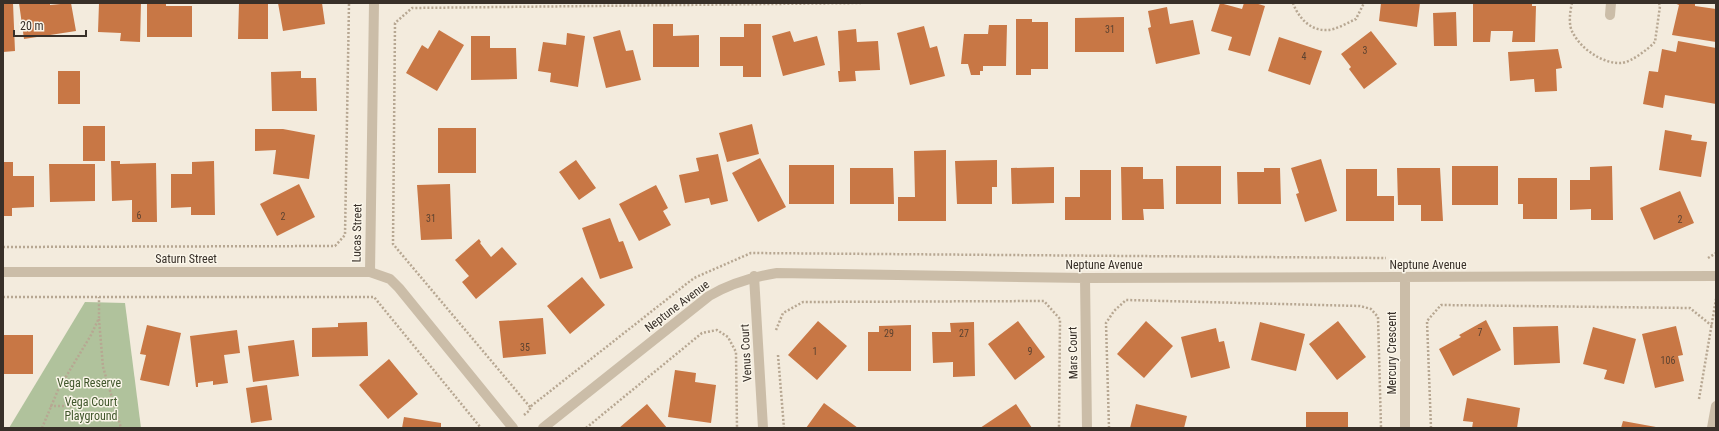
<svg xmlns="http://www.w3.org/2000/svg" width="1719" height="431" font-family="'Roboto Condensed',sans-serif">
  <rect width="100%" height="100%" fill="#f3ebdd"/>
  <path fill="#b0c29c" d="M85 302 125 303 141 428H9Z"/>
  <path fill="#c87745" d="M3 3H13L15 51 3 52Z
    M19 3H50V5L71 3 76 31 24 39Z
    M99 3H141L140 42 120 41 121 33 98 32Z
    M147 3H166V6H192V37H147Z
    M239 3H268V39H238Z
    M278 3H322L325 24 283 31Z
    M1220 3 1242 9 1244 3H1255L1265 6 1250 56 1228 50 1232 37 1211 31Z
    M1381 3H1420L1417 27 1379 21Z
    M1473 3H1532V6H1536L1535 42H1512L1513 31H1491L1490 42H1473Z
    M1674 3H1695V6L1716 9V42L1672 35 1679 5Z
    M1167 7 1170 24 1193 20 1200 54 1156 64 1148 28 1151 27 1148 11Z
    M1456 12 1457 46H1434L1433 13Z
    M1124 17V52H1075V18Z
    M1016 19H1032V22H1048V69H1031V75H1016Z
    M653 24H673V36L699 35V67H653Z
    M744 24H761V77H743V66H720V37H744Z
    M989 25H1007L1006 66H983V71H980V75H971L968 64H961L964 34H988Z
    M924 26 930 48 937 46 945 76 910 85 897 33Z
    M856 29 857 42 878 41 880 70 855 71 856 81 839 82 838 71H840L838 31Z
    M439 30 464 45 437 91 406 73 422 45 428 49Z
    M620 30 626 51 633 50 641 80 606 88 593 37Z
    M790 31 794 42 817 36 825 65 783 76 772 36Z
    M1371 31 1397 64 1364 89 1349 69 1351 67 1341 54Z
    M567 33 585 36 578 87 550 82 551 73 538 71 543 42 566 45Z
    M471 36H490V48H516L517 79 471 80Z
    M1279 37 1322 51 1310 85 1268 71Z
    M1678 41 1716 48V104L1665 95 1663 108 1643 104 1649 71 1658 72 1662 49 1676 52Z
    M1558 49 1562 68 1556 69 1557 91 1535 92 1534 79 1510 81 1508 52Z
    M58 71H80V104H58Z
    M301 71V78H316L317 111H272L271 72Z
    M752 124 759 154 727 162 719 133Z
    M83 126H105V161H83Z
    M438 128H476V173H438Z
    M255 129H283L315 135 309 179 273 174 276 150 255 151Z
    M1665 130 1692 135 1691 140 1707 142 1701 177 1659 170Z
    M946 150V221H898V197H915L914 151Z
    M718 154 728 201 711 205 709 198 685 203 679 175 699 171 696 158Z
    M760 158 786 207 758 222 732 173Z
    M1321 159 1337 211 1305 222 1296 194 1299 193 1291 168Z
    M576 160 596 188 579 200 559 172Z
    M997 160V187H992V204H957L955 161Z
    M111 161H120V164L156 163 157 222H132V200L112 201Z
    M214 161 215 215H191V207L171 208V174H192V162Z
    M3 162H13V176H34V207L12 208V216H3Z
    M49 164H95V201L50 202Z
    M789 165H834V204H789Z
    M1176 166H1221V204H1176Z
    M1452 166H1498V205H1452Z
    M1612 166 1613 220H1591V209L1570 210V180H1590V167Z
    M1054 167V203L1012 204 1011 168Z
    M1121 167H1143V179H1163L1164 209H1143L1144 220H1122Z
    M850 168H893L894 204H850Z
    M1264 168H1280L1281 204H1238L1237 172H1264Z
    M1397 168H1440L1443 221H1421V205H1398Z
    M1346 169H1377V196H1394V221H1346Z
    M1080 170H1111V220H1065V197H1080Z
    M1518 178H1557V219H1523V204H1518Z
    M299 184 315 217 277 236 260 204Z
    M450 184 452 239 421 240 417 185Z
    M656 185 668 208 663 211 671 225 639 241 619 204Z
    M1680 191 1694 223 1654 240 1640 208Z
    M610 218 619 242 623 241 633 268 600 279 582 228Z
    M479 239 481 242 480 243 491 257 502 247 517 264 476 299 462 282 469 276 455 260Z
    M582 277 605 305 570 334 547 306Z
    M543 318 546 354 503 358 499 321Z
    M1486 320 1501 350 1453 376 1439 349 1461 337 1459 335Z
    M818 321 847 346 817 380 788 355Z
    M1018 321 1045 357 1015 380 988 344Z
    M1146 321 1173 346 1144 378 1117 354Z
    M1338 321 1366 357 1337 380 1309 344Z
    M367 322 368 356 312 357V328L338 327V323Z
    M974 322 975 376 953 377V362L933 363 932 332H951L950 323Z
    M1260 322 1305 334 1296 371 1251 360Z
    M147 325 181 333 169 386 140 380 146 355 140 354Z
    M911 325V371H868V332H879V326Z
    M1558 326 1560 363 1514 365 1513 327Z
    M1676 326 1683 355 1678 356 1684 381 1655 388 1642 334Z
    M1593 327 1636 339 1624 384 1604 379 1607 370 1583 364Z
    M1216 328 1219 342 1224 341 1230 368 1191 378 1181 337Z
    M237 330 240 353 224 355 228 383 213 385V381L198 383V387H196L190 336Z
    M3 335H33V374H3Z
    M294 340 299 376 253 382 248 346Z
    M389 359 418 394 388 419 359 385Z
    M675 370 696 373 695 382 716 385 711 423 668 417Z
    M267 385 272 420 251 423 246 388Z
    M1467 398 1520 408 1517 428H1472L1473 422 1463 421Z
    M824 403 858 428H806Z
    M647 404 667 428H619Z
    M1016 404 1032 428H980Z
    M1136 404 1187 416 1184 428H1130Z
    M1306 412H1348V428H1306Z
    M404 417 441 423V428H402Z
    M1623 421 1656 427V428H1621Z"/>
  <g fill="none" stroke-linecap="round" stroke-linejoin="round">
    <path stroke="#b7a792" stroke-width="2.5" stroke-dasharray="2 2" stroke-linecap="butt" d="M1293 3C1298 17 1310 31 1327 30 1336 30 1347 23 1356 19L1364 3
      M1572 3C1570 11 1568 26 1573 33 1581 49 1603 64 1621 63 1632 62 1648 49 1655 42L1660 6 1659 3
      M3 247 335 246 345 235 349 3
      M1708 258 1716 253
      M3 297H374L481 428
      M99 319 103 367 121 428
      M776 330 783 313 803 302 1044 301 1060 319 1059 428
      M778 355 784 428
      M1699 399 1716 299
      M50 406H72
      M530 407 393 244 395 23 412 8 861 3
      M524 415 530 410V407L694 278 751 253 1386 258
      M42 428 58 390 91 335 99 318V297
      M586 428 702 333 717 330 728 337 736 352 737 428
      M1109 428 1106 323 1114 311 1126 300 1360 306 1371 309 1378 317 1381 428
      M1431 428 1427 321 1441 305 1690 308 1712 326"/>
    <path stroke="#cbbda8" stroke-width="10" d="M374 3 370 272 390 279 399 288 513 428
      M1610 15 1611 3
      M3 272H370
      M754 276 763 428
      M1085 278 1087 428
      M1405 278V428
      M543 428 709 296C731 283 752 277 777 273L1085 278 1716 276
      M1712 428 1716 406"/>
  </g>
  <g text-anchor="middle" stroke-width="3" stroke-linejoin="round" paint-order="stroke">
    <g font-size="10" fill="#5c4230">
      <text x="1110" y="33">31</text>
      <text x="1365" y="54">3</text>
      <text x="1304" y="60">4</text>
      <text x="139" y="219">6</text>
      <text x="283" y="220">2</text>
      <text x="431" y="222">31</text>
      <text x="1680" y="223">2</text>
      <text x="1480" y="336">7</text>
      <text x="889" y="337">29</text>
      <text x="964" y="337">27</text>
      <text x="525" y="351">35</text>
      <text x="815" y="355">1</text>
      <text x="1030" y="355">9</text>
      <text x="1668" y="364">106</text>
    </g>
    <g font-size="12" fill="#383029" stroke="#faf5e9">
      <text transform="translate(357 233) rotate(-89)" y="4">Lucas Street</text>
      <text x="186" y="263">Saturn Street</text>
      <text x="1104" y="269">Neptune Avenue</text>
      <text x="1428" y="269">Neptune Avenue</text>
      <text transform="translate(677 306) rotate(-37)" y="4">Neptune Avenue</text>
      <text transform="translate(746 353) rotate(-93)" y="4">Venus Court</text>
      <text transform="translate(1073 353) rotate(-91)" y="4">Mars Court</text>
      <text transform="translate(1392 353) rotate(-90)" y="4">Mercury Crescent</text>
    </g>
    <g font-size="12" fill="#41572c" stroke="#faf5e9">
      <text x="89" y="387">Vega Reserve</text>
      <text x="91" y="406">Vega Court<tspan x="91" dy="14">Playground</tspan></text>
    </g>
  </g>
  <rect width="1719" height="431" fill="none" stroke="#383029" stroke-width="8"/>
  <path d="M14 30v6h72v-6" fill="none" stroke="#383029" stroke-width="2"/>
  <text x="20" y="30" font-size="12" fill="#383029" stroke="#faf5e9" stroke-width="3" paint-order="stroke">20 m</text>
</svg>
